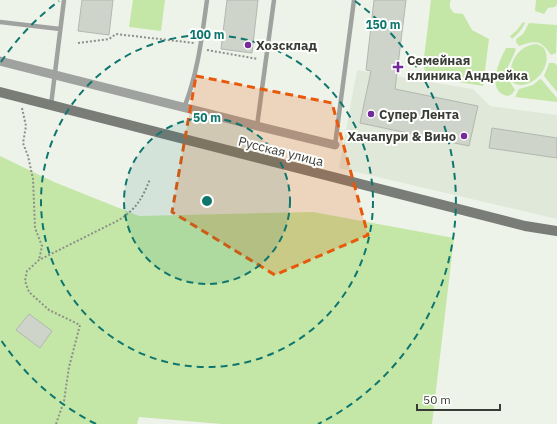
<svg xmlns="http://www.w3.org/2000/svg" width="557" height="424" font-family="'IBM Plex Sans',sans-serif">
  <rect width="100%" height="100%" fill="#eef3ea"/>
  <path fill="#e0e8da" d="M357 70 473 89 490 106 557 115V219L339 168Z"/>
  <path fill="#c4e7a7" d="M133 0H165L161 31 129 27Z
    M431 0H451L450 2V8L454 13 463 14 472 30 489 39 483 86 428 77 423 66Z
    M536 0H557V4L555 7 548 8 544 14 535 11Z
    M523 22 525 23C522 30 517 35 512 39L510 36 517 30Z
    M529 23 557 25 556 53 551 55C541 40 536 40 519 46L516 42V39L523 34Z
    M537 44 543 47C556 64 532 93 513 83 506 66 517 45 537 44Z
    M506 48H514L516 49C508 71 501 68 515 90L512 94 508 96C485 92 499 61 506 48Z
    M549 63H555L557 66V92L544 76Z
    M540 79H541L557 98V102L515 97 519 89 533 85Z
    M0 156 54 182 139 216 313 212 454 238 432 424H222L139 417 137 424H0Z"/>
  <path fill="#cfd4cb" stroke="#b3b7af" d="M82 0H113L109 35 78 31Z
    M227 0H258L252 53 221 49Z
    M374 0H406L395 89 478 106 469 146 360 123 371 71 366 70Z
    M492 128 557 138V158L489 148Z
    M29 314 52 331 40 348 16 330Z"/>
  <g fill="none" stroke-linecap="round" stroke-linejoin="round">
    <path stroke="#8c908a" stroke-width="2" stroke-dasharray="2 2" stroke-linecap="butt" d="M78 43 109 39 116 34 194 43
      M207 50 258 59
      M22 108 26 126 23 143 28 156 33 179 35 228 42 246 39 260
      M56 424 64 401 69 367 80 325 49 310 29 292 25 281 27 271 39 260 119 220C137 208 142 199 150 179"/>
    <path stroke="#a0a29f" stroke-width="4.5" d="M0 22 60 29
      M51 105 64 0
      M184 108C198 73 202 36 207 0
      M257 126 274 0
      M335 145 354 0"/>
    <path stroke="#a0a29f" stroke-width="9" d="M0 61 257 126 335 145"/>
    <path stroke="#797c77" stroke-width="10" d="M0 92 525 226 557 231"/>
  </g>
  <path fill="#e8590c" fill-opacity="0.2" stroke="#e8590c" stroke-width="3" stroke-dasharray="8 5" stroke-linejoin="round" d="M196 76 332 103 368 235 275 275 172 212Z"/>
  <circle cx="207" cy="201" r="83" fill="#0f766e" fill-opacity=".12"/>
  <g fill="none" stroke="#0f766e" stroke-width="2" stroke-dasharray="7 5">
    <circle cx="207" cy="201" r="83"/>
    <circle cx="207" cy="201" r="166"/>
    <path d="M96 424A249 249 0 0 1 1 340M1 62A249 249 0 0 1 59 1M355 1A249 249 0 0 1 318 424"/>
  </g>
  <g fill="#752a9c" stroke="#fefffd" stroke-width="1.5">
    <circle cx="248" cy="45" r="4"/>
    <path d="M396 61h4v4h4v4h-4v4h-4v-4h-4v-4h4z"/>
    <circle cx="371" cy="114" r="4"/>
    <circle cx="464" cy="136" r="4"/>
  </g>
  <g text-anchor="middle" stroke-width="4" stroke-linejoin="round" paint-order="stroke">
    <g font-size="13" font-weight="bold" fill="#393b37" stroke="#fefffd" text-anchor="start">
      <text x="256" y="50">Хозсклад</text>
      <text x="407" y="65">Семейная<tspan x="407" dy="15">клиника Андрейка</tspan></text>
      <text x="379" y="119">Супер Лента</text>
      <text x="456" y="141" text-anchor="end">Хачапури &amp; Вино</text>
    </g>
    <g font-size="13" fill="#393b37" stroke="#fefffd">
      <text transform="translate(281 151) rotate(14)" y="5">Русская улица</text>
    </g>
  </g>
  <circle cx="207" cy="201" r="6" fill="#0f766e" stroke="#fefffd" stroke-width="2"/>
  <g font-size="12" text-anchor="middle" font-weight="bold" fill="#0f766e" stroke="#fefffd" stroke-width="4" stroke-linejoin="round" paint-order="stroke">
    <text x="383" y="29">150 m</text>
    <text x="207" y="39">100 m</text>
    <text x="207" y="122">50 m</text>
  </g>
  <path d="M417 404v6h83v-6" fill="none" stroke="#393b37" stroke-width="2"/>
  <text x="423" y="404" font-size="12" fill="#393b37" stroke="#fefffd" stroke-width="3" paint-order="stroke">50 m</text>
</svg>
